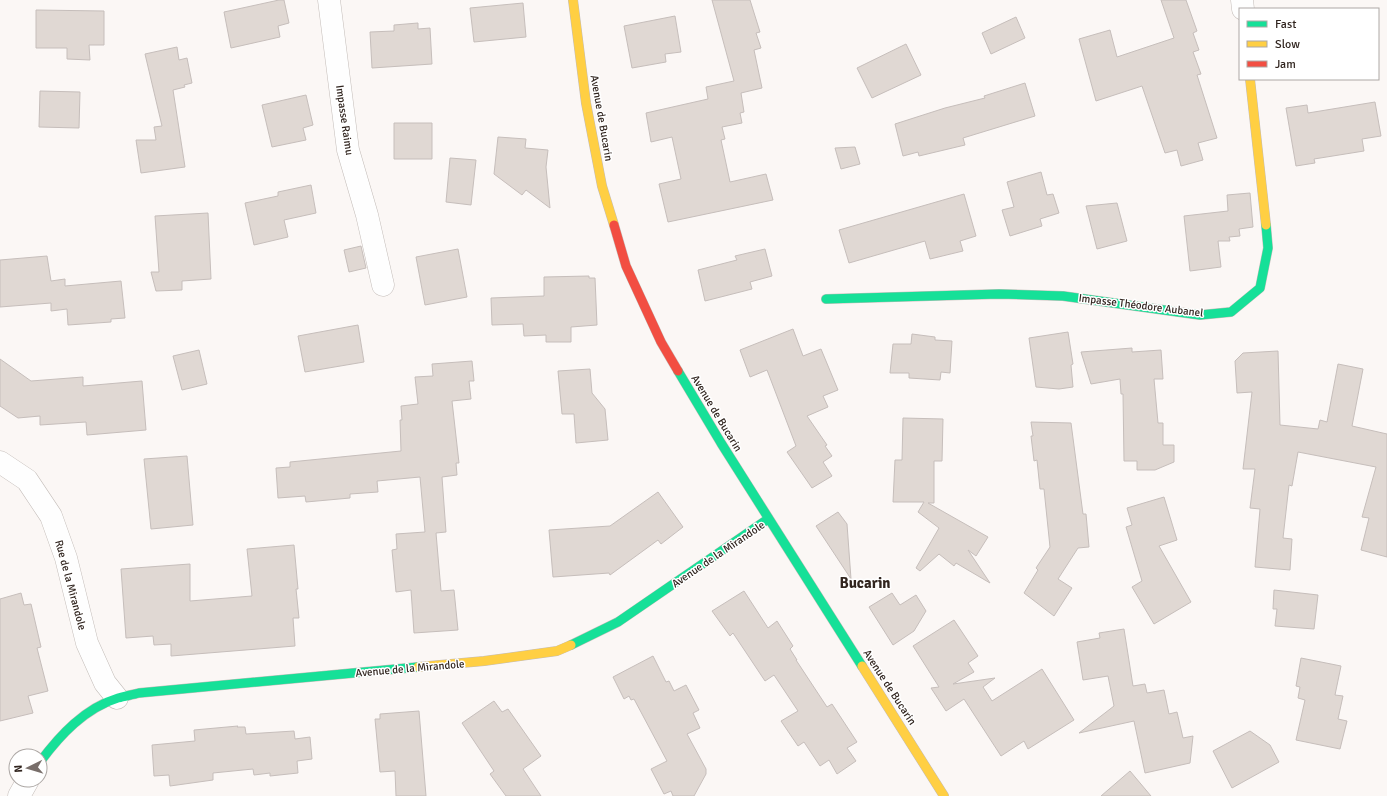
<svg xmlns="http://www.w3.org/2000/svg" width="1387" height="796" font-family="Signika,sans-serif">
  <rect width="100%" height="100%" fill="#fbf7f5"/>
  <path fill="#e0d8d3" stroke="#c6bebb" d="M279 0H284L289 23 278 26 280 37 231 48 224 12Z
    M712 0H750L760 32 756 33 761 48 754 50 762 88 741 93 744 112 740 113 742 123 722 127 725 139 721 140 730 182 766 174 773 200 668 222 659 184 681 179 672 137 651 142 646 113 708 99 706 87 734 81Z
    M1161 0H1186L1197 31 1193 33 1199 50 1193 52 1201 74 1197 75 1217 138 1198 143 1203 160 1181 166 1177 150 1165 153 1142 86 1096 101 1079 39 1110 30 1117 57 1174 38Z
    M523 3 526 37 474 42 470 8Z
    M36 10 104 11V45H89L90 60 67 59V48H36Z
    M675 16 681 52 665 54 666 62 632 68 624 26Z
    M1016 17 1025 38 991 54 982 33Z
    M418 23V29L430 28 432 64 372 68 370 32 394 31V25Z
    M906 44 921 75 872 98 857 68Z
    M177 47 179 60 187 58 192 83 184 85 185 87 173 90 185 167 141 173 136 140H156L154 127 162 126 145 54Z
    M1025 83 1035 116 963 138 965 145 919 156 918 152 903 156 895 124 945 108 985 98 984 96Z
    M40 91 80 92 79 128 39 127Z
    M306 95 313 125 303 128 306 140 272 147 262 105Z
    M1375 102 1381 136 1362 139 1364 151 1314 159 1315 163 1296 166 1286 108 1307 105 1308 113Z
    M394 123H432V159H394Z
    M498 137 526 139 525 148 548 150 546 167 550 208 526 190 522 195 494 174Z
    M855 147 860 164 841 169 835 148Z
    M450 158 476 160 471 205 446 202Z
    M1041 172 1047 195 1053 194 1059 213 1040 219 1042 226 1010 236 1002 210 1014 207 1007 182Z
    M311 185 316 213 284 220 288 237 254 245 245 203 278 196V192Z
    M1250 193 1253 227 1239 229 1240 236 1229 237 1230 241H1218L1221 267 1190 271 1184 216 1228 211 1227 195Z
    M964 194 976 236 960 241 963 251 930 259 925 241 849 263 839 230Z
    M1117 203 1127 241 1097 249 1086 206Z
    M208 213 211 279 182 281V290L156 291 151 272H159L155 216Z
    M361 246 366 268 349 272 344 250Z
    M458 249 467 297 425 305 416 257Z
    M765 249 772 276 750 282 752 289 705 301 698 270 737 260 735 256Z
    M47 256 51 281 65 279V286L121 281 125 318 111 319V322L68 325 67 309 51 311V303L0 307V260Z
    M589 276V278H595L597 325 571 327V342H546V335L524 336 523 324 492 325 491 298 544 296V277Z
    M358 325 364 362 305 372 298 336Z
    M793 329 803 356 821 349 838 390 823 396 828 407 807 416 827 445 825 446 832 456 823 462 832 476 812 488 787 452 796 446 767 370 750 377 740 350Z
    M1068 332 1073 364 1071 365 1073 387 1059 389 1036 387 1029 338Z
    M912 334 935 337V340L952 341 950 373 941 372 940 380 909 378V373H890L893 344H911Z
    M1132 348V352L1161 350 1163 379H1154L1158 423H1163V445H1174V462L1155 470H1137V461H1124L1123 394H1121L1120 379 1091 384 1081 352Z
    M199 350 207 384 182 390 173 356Z
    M1278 351 1280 425 1318 429 1320 420 1327 422 1338 364 1363 369 1352 426 1387 434V557L1361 550 1369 518 1362 517 1376 467 1298 452 1292 486 1289 485 1283 538 1292 539 1290 570 1255 567 1260 509 1250 508 1255 469H1243L1252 392 1237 393 1235 361 1243 353Z
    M0 359 31 381 83 377V386L142 381 146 430 87 435 86 422 40 425V416L18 418 0 406Z
    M472 361 474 381H469L471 399 452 401 459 463H456L457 475 442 477 446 532 436 533 441 591 454 590 458 630 414 633 411 590 396 592 392 550 397 549 396 534 425 532 420 477 377 481 378 492 350 494V498L306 502 305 496 278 498 276 468 290 467V462L401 451 400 420H402L401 406 418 404 415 377 433 376 432 364Z
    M590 369 592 393 605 409 608 440 576 443 574 414H562L558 371Z
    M903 418 943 419 942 461H934V503H928L988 537 976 556 968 550 990 583 956 563 954 566 939 554 920 571 916 568 939 528 918 512 924 502H893L895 460H902Z
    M1031 422 1071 423 1083 514H1086L1089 547 1078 548 1058 579 1072 588 1054 616 1024 593 1038 570 1036 568 1050 547 1044 489H1040L1037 460 1034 461 1031 436H1033Z
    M187 456 193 525 151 529 144 459Z
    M658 492 683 527 661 544 658 540 610 575 609 573 553 577 549 530 610 526Z
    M1164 497 1177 540 1159 546 1191 602 1154 624 1132 587 1142 581 1126 527 1132 525 1127 508Z
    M838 512 847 524 851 579 816 526Z
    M294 545 298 589H296L299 618H293L295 646 171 656V644L154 645 153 636 126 638 121 569 190 564V601L252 596 247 549Z
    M1274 590 1318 595 1314 629 1275 626 1277 609H1273Z
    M744 591 768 628 777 621 793 646 790 649 797 660H796L827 707 832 704 857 742 847 748 856 761 837 774 829 760 820 766 804 742 798 746 781 721 798 711 774 675 765 681 733 633 730 636 712 611Z
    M21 593 24 605 31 604 41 647 37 648 48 691 28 696 33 713 0 721V599Z
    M892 593 900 605 916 595 926 611 914 631 893 645 869 607Z
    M954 620 978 656 968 663 974 672 953 684 995 678 983 687 992 701 1042 669 1074 720 1028 749 1024 741 1001 756 964 699 946 711 931 688 939 687 913 646Z
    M1124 629 1133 686 1145 684 1147 693 1164 690 1169 714 1177 712 1183 738 1193 736 1190 763 1145 773 1134 721 1079 733 1114 706 1108 676 1083 680 1077 642 1100 638 1099 633Z
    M653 656 666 682 669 681 674 691 686 685 699 710 693 713 700 728 687 734 706 769V774L694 796H673L671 791 664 794 651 769 667 761 634 699 631 700 629 696 624 699 613 677Z
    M1301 658 1341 666 1335 695 1343 696 1338 719 1347 721 1340 749 1296 740 1305 700 1298 698 1300 687 1296 686Z
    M494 701 502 712 508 709 541 756 523 769 541 796H506L490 774 494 771 462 723Z
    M419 711 426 796H396L395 771 380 772 375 719H380V714Z
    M238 726 237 727H245L246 734 294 731 295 739 310 737 312 759 297 761 298 773 270 776V773L254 775 253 769 213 773V780L170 786 169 775 154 776 152 745 195 741 194 730Z
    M1250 731 1270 745 1279 762 1232 788 1213 751Z
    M1130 771 1151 796H1101Z"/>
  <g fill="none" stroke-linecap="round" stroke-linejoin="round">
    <defs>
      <path id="street" d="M329 0 348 150 367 215 383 285
        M1242 0 1243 9
        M0 462 27 480 51 516 66 558 87 643 105 683 117 698
        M19 796 28 780"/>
      <path id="fast" d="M826 299 999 294 1063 296 1200 315 1231 312 1260 288 1268 248 1266 225
        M678 371 721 443 862 666
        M571 645 618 622 768 519
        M40 762C60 735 85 708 118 698 125 696 132 695 139 693L418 667"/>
      <path id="slow" d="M573 0 586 103 602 186 614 225
        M1250 79 1266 225
        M862 666 944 796
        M418 667 484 661 557 651 571 645"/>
      <path id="jam" d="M614 225 626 266 661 342 678 371"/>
    </defs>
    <use href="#street" stroke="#c3bcb8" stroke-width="23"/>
    <use href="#fast" stroke="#c3bcb8" stroke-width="10"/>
    <use href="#slow" stroke="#c3bcb8" stroke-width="10"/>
    <use href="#jam" stroke="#c3bcb8" stroke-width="10"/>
    <use href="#street" stroke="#fefefe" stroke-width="22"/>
    <use href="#fast" stroke="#16e098" stroke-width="9"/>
    <use href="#slow" stroke="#ffcf43" stroke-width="9"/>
    <use href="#jam" stroke="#f24e42" stroke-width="9"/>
  </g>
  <g text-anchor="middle" stroke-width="3" stroke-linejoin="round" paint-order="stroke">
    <g font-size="11" fill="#31251f" stroke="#fff">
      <text transform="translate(602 118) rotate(80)" y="4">Avenue de Bucarin</text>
      <text transform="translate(345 120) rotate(82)" y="4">Impasse Raimu</text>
      <text transform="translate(1141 305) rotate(7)" y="4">Impasse Théodore Aubanel</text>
      <text transform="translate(717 413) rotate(59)" y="4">Avenue de Bucarin</text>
      <text transform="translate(718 554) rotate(-34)" y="4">Avenue de la Mirandole</text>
      <text transform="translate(71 585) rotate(75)" y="4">Rue de la Mirandole</text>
      <text transform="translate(410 668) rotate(-5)" y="4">Avenue de la Mirandole</text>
      <text transform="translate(890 687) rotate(57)" y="4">Avenue de Bucarin</text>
    </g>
    <g font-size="15" font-weight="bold" fill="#31251f" stroke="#fff">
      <text x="865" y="588">Bucarin</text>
    </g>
  </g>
  <rect x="1239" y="8" width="140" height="72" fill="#ffffff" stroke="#ada8a5"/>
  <rect x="1247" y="21" width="20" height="6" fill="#16e098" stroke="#ada8a5"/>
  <text x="1275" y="28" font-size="12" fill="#31251f">Fast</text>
  <rect x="1247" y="41" width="20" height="6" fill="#ffcf43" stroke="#ada8a5"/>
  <text x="1275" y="48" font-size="12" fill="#31251f">Slow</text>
  <rect x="1247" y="61" width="20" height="6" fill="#f24e42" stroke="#ada8a5"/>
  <text x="1275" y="68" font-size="12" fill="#31251f">Jam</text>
  <g transform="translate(28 768) rotate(265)"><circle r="19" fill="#ffffff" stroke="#ada8a5"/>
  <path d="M0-3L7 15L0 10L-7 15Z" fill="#786e6a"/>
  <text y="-6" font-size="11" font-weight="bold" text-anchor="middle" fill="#31251f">N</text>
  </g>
</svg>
